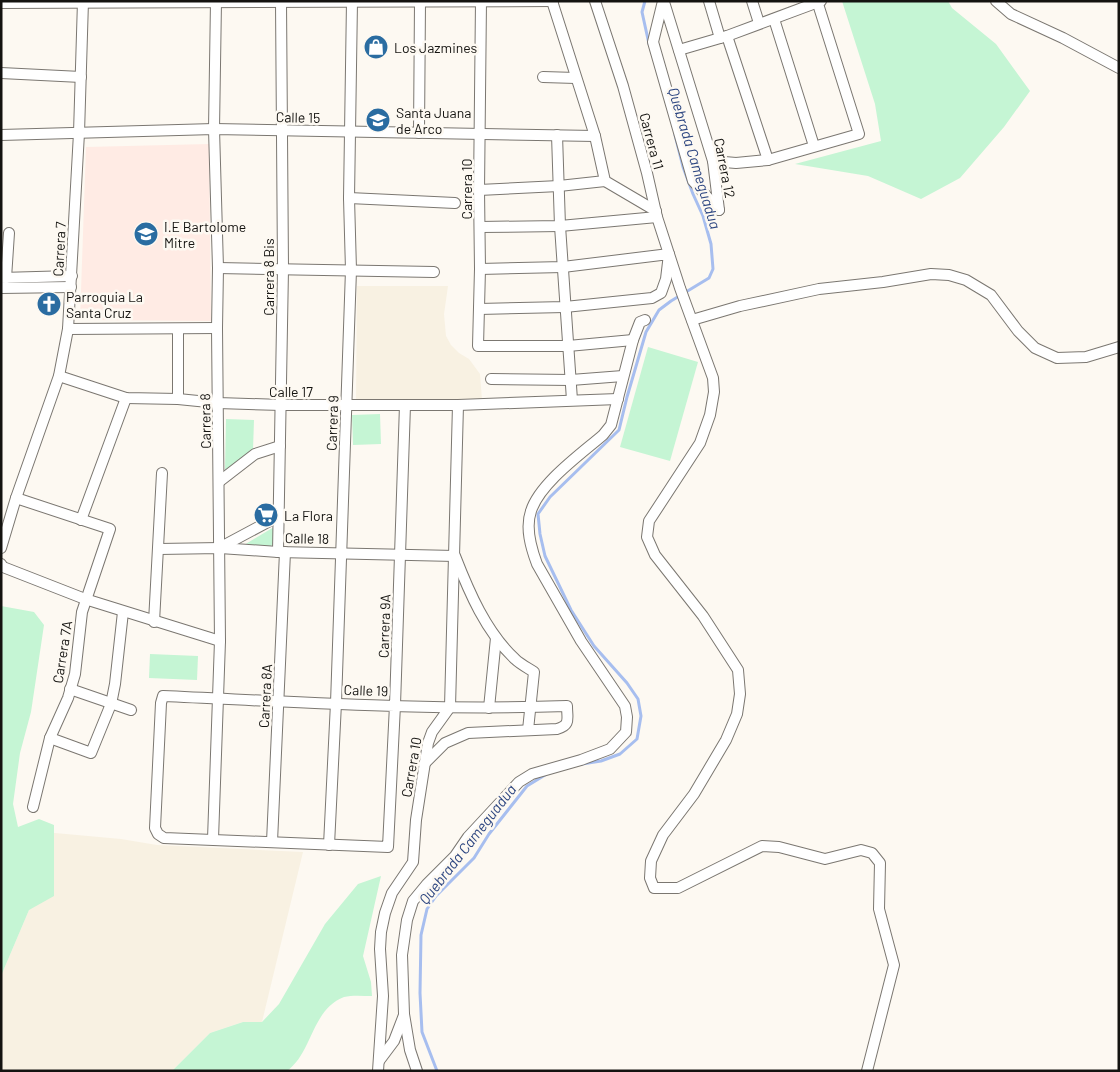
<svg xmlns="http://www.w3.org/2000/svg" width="1120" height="1072" font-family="Barlow,sans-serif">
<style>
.built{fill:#f8f1e2}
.education{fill:#ffebe4}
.green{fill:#c5f5d4}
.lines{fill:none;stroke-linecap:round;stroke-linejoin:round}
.stream{stroke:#a7beef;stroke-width:3}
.minor-casing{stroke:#7b7771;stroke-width:12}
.minor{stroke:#fff;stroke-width:10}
.labels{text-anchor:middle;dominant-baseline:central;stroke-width:5;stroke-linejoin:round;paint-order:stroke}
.poi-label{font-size:14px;fill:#141310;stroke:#fdf9f2;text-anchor:start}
.street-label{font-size:14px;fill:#141310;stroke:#fdf9f2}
.water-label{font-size:15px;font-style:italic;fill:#2d4681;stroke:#fdf9f2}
</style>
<rect width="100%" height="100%" fill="#fdf9f2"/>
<!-- built -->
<g class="built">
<path d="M357,286H448L444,314L446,336L451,345L459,353L469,359L480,374L482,400L356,402Z"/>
<path d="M1,811L11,829L121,839L157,845L303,852L262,1022H243L210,1033L172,1071H1V976L29,910Z"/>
</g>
<!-- education -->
<path class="education" d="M209,144L211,321L80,320L86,147Z"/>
<!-- green -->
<g class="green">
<path d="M842,1H948L952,8L996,44L1030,91L1004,127L960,178L921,199L868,176L795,164L881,141L875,104Z"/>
<path d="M648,347L698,362L670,461L620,447Z"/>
<path d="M380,414L381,444L353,445L352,415Z"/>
<path d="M226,419L254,420L253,450L225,470Z"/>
<path d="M274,527L273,544L270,547L244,545Z"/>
<path d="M1,606L34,612L44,625L31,712L20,753L13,804L18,827L39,819L54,825V896L29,910L1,976Z"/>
<path d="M150,654L198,656L197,680L149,678Z"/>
<path d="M381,876L363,956L371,982L372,996C363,996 352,995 344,997C311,1010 313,1052 287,1071H172L210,1033L243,1022H262L279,1004L325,924L358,884Z"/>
</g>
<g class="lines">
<!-- stream -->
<g class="stream">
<path d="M645,1L642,12L649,44"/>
<path d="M582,764L601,761L620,754L637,739L641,716L638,699L627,683L594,646L571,610L545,556L540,534L538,514L550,497L619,430L627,397L646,332L659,310L671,301L709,278L713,269L711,244L703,216L693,194L683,167L675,135"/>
<path d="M437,1071L422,1032L420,993L421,935L427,909L436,896L474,858L489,834L527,786L545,775"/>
</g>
<defs>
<g id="minor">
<path d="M481,1L479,190L480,269L478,346H568L633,340"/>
<path d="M552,1L595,136L605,181L656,211"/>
<path d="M595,1L623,86L647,173L657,217L680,288L713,378L714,392L710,415L700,443L649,521L647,537L655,555L703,616L738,670L740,694L737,714L726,740L694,794L663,835L651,861L650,878L654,888H678L762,846L779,847L825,859L861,850L872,853L880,863L879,909L894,965L867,1071"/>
<path d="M663,1L653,42L693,181L719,210"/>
<path d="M709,1L720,38"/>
<path d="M752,1L759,23"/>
<path d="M996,1L1011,14L1063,38L1119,68"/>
<path d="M664,2L713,161L719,210"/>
<path d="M1,3L553,1"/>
<path d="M774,19L814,146"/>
<path d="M727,36L768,160"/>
<path d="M679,50L727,36L821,1"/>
<path d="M1,73L81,77"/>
<path d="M543,77L576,78"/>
<path d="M419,133L420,2"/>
<path d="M1,135L214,129L595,136"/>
<path d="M557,135L560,226L572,400"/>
<path d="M713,161L736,163L768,160L859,134L818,4"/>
<path d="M479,190L559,186L605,181"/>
<path d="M349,198L455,203"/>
<path d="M480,227L560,226L657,217"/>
<path d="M218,268L434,272"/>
<path d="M1,278L72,276"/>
<path d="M6,278L9,233"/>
<path d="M1,288L71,287"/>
<path d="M479,309L565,307L652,298L661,293L666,279L669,254L563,267L480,269"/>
<path d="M692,320L740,306L819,289L883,282L931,274L949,275L966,280L991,295L1018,331L1035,348L1057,358L1086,357L1119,347"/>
<path d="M68,329L217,328"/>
<path d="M59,376L126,398L178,399L218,403L282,405H458L618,399"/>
<path d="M491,379L571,380L623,376"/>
<path d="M178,399V329"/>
<path d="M405,405L395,705L388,847L164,838L158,834L155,828L161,703L163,696C298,702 433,711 567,706C567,719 571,725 557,729L468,733L445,743L424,764"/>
<path d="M220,481L255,454L280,446"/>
<path d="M16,498L110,529L82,612L75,674L68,698L50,738L33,807"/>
<path d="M81,520L126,398"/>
<path d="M221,547L279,516"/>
<path d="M1,548L16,498L59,376L68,329L79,133L83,1"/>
<path d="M159,549L220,548L278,552L455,556C469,592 486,632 515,659C520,664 528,668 534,672L528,730"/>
<path d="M278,552L283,269L281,2"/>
<path d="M1,564L3,567L85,599L220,641"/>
<path d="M154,622L162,473"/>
<path d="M70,689L131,710"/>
<path d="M489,708L496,638"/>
<path d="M50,738L91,753L111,704L115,684L123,612"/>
<path d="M213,839L220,641L217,328L218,268L214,129L216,1"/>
<path d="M272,842L285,552"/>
<path d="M329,845L336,703L351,270L349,198L352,1"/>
<path d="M379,1061L394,1041L404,1015"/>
<path d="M378,1071L383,996L380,949L381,932L385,913L392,893L413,862L416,820L428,743L432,732L450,707L458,405"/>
<path d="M417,1071L410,1050L404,1014L402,955L407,920L413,901L427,884L455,856L468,837L519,782L532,774L581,760L610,749L626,732L627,717L625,706L581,641L537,564C531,548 525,528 531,511C540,483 581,454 603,435L611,425L633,340L640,322L645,320"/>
</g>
</defs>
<!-- minor casing -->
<use href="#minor" class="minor-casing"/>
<!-- minor -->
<use href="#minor" class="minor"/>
</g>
<!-- icons -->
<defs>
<symbol id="shop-disc" viewBox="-11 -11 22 22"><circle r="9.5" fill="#2a6ca1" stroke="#fdf9f2"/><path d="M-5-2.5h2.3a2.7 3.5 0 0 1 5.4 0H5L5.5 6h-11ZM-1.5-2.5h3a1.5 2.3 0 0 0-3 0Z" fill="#fff"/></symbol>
<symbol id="school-disc" viewBox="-11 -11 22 22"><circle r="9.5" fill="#2a6ca1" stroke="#fdf9f2"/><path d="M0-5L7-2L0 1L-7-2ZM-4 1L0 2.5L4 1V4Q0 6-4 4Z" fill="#fff"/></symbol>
<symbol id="church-disc" viewBox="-11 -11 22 22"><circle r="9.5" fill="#2a6ca1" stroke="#fdf9f2"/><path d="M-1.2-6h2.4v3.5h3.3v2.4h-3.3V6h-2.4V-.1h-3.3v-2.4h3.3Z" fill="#fff"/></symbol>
<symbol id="supermarket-disc" viewBox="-11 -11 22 22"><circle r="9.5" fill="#2a6ca1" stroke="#fdf9f2"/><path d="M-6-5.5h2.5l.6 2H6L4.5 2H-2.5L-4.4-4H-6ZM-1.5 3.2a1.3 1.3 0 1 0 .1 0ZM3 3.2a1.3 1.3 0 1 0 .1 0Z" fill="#fff"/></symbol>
</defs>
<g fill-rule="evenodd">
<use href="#shop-disc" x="362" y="33" width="28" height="28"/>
<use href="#school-disc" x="364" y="106" width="28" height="28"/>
<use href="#school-disc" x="132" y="220" width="28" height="28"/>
<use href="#church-disc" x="35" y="290" width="28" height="28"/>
<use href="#supermarket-disc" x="252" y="501" width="28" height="28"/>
</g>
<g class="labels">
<!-- poi labels -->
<g class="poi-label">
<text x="394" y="47">Los Jazmines</text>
<text x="396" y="112">Santa Juana<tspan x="396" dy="16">de Arco</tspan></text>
<text x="164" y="226">I.E Bartolome<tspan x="164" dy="16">Mitre</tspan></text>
<text x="66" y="296">Parroquia La<tspan x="66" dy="16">Santa Cruz</tspan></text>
<text x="284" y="515">La Flora</text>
</g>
<!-- street labels -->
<g class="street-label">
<text transform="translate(298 117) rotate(1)">Calle 15</text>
<text transform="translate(652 141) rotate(75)">Carrera 11</text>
<text transform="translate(725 168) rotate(79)">Carrera 12</text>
<text transform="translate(466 189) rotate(-90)">Carrera 10</text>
<text transform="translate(59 249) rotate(-87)">Carrera 7</text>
<text transform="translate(268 277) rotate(-90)">Carrera 8 Bis</text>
<text x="291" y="391">Calle 17</text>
<text transform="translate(205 421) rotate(-91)">Carrera 8</text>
<text transform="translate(332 423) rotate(-88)">Carrera 9</text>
<text transform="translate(307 538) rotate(1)">Calle 18</text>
<text transform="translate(384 626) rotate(-88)">Carrera 9A</text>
<text transform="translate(62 652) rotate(-81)">Carrera 7A</text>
<text transform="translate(366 690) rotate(2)">Calle 19</text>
<text transform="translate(265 696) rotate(-87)">Carrera 8A</text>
<text transform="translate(411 767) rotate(-80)">Carrera 10</text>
</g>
<!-- water labels -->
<g class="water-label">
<text transform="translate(695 158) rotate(73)">Quebrada Cameguadua</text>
<text transform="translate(467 844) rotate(-52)">Quebrada Cameguadua</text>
</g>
</g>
<!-- border -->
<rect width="1120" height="1072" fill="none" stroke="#141310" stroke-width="5"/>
</svg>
